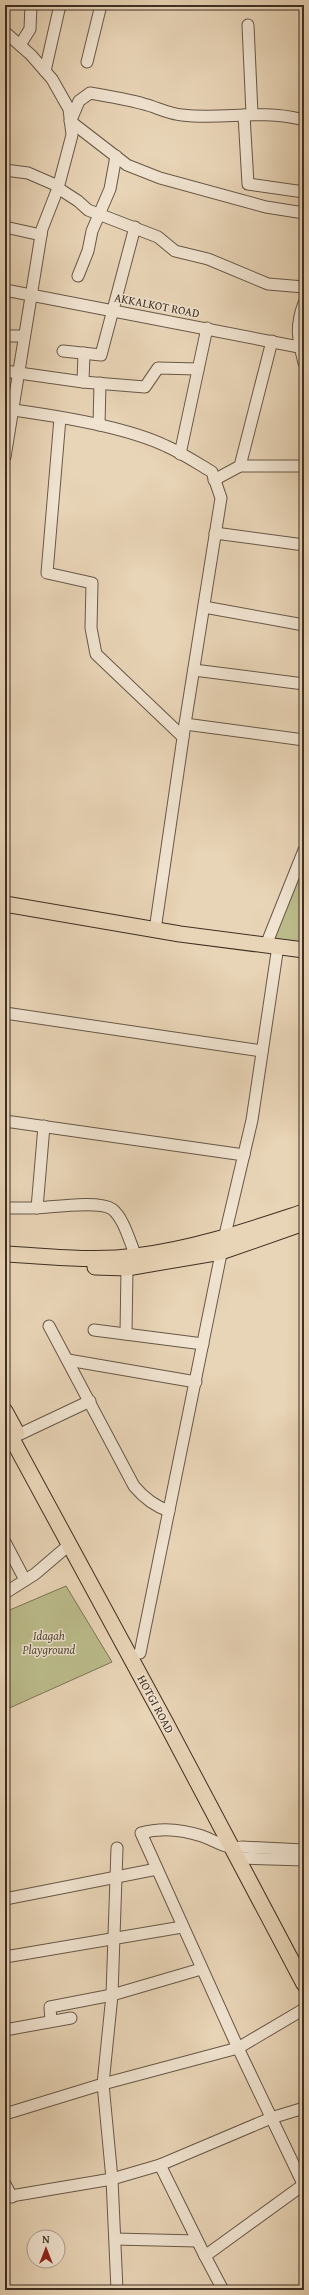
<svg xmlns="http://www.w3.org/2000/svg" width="309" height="2295" font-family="'Gentium Book Plus',serif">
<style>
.green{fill:#bbbb8a;stroke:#7c7556}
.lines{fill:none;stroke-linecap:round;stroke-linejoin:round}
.minor-casing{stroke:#685847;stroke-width:13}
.major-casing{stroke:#3e2f22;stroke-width:17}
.minor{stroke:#f0e3d0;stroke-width:11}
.major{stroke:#e8d4b6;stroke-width:15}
.labels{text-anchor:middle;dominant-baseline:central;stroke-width:3;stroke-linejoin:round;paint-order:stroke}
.street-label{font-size:12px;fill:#3e2f22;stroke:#f0e3d0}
.park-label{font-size:12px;font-style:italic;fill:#574b37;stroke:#f0e3d0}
</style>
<rect width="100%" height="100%" fill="#e8d4b6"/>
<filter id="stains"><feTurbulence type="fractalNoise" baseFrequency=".005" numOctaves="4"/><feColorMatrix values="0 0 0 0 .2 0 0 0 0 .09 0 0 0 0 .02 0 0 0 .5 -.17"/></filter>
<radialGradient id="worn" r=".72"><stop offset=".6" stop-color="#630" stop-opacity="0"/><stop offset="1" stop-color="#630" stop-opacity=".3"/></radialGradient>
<!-- green -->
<g class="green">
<path d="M304,850V950L266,945Z"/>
<path d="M66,1586L112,1662L5,1710V1612Z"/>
</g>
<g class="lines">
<defs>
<g id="minor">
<path d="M248,25L252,114"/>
<path d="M5,32L31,55L52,79L69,109L72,135L58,188L42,229L5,457"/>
<path d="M20,45L30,29L31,5"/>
<path d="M87,62L101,5"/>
<path d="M45,71L60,5"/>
<path d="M244,115L248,184L304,192"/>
<path d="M71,120L79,101L90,93C108,96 126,99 144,104C156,107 169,114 182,115C222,120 260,109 300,119"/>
<path d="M70,121L127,165L160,178L266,207L304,213"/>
<path d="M5,170L28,173L58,186"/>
<path d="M58,188L78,201L88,210L158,237L175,251L208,259L268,284L304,287"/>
<path d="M5,227L41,235"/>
<path d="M78,276L88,251L92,231L110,189L116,156"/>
<path d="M5,290L304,348"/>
<path d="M304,303C295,327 298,339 304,363"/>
<path d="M5,336H24"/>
<path d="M63,351L101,355L135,227"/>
<path d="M5,371L83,382L145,387L158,368L198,369"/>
<path d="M83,382L84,353"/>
<path d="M5,409C52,415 124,426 166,446C182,453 197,463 212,472L221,498L185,724"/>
<path d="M60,418L47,573L92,583L91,628L96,654L183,737"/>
<path d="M99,425L100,383"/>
<path d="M180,454L207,328"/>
<path d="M240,466L272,341"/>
<path d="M214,480L240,466H304"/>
<path d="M215,533L304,545"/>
<path d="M204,607L304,625"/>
<path d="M194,670L304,684"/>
<path d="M155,930L185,724L304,740"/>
<path d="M266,945L304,850"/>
<path d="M5,1013L262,1051"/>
<path d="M5,1121L244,1155"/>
<path d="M5,1208H37L44,1126"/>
<path d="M37,1208C54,1207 99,1200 112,1209C124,1218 130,1243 136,1256"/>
<path d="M49,1326L134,1486C144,1498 154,1506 169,1511"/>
<path d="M94,1330L203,1344"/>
<path d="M126,1334L127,1268"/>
<path d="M68,1360L196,1382"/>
<path d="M18,1435L90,1401"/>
<path d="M5,1542L25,1580"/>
<path d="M5,1593L35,1574L69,1545"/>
<path d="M140,1653L224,1239L252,1120L278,946"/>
<path d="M117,1848L112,1995L103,2084L112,2179L117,2290"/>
<path d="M237,1858L304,1860"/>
<path d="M5,1899L157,1869"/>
<path d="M5,1957L182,1927"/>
<path d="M304,2009L238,2048L304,2186"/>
<path d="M51,2021L50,2007L112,1995L201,1969"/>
<path d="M5,2030L71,2018"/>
<path d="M5,2114L103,2084L238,2048L141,1833C162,1827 181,1829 202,1836C216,1841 227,1850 242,1847L304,1850"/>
<path d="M160,2165L205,2256"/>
<path d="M5,2184L12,2197"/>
<path d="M5,2197L112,2179L160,2165L271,2118L304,2108"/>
<path d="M115,2239L197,2241"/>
<path d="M223,2290L205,2256L303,2185"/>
</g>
<g id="major">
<path d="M5,904L180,934L304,950"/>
<path d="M5,1254C48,1256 93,1262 136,1256C194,1249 249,1230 304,1212"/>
<path d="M95,1267L127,1268L221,1252L304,1223"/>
<path d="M5,1411L17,1433"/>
<path d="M5,1426L166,1723L304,1984"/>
</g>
</defs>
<!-- minor casing -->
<use href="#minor" class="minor-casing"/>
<!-- major casing -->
<use href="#major" class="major-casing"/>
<!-- minor -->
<use href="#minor" class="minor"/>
<!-- major -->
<use href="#major" class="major"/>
</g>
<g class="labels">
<!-- street labels -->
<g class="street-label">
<text transform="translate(157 305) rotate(11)">AKKALKOT ROAD</text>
<text transform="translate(156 1704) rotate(62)">HOTGI ROAD</text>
</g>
<!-- park labels -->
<g class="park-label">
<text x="49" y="1635">Idagah<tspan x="49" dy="14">Playground</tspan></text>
</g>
</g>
<!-- margin -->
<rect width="309" height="2295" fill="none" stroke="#e8d4b6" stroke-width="20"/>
<rect x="6" y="6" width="297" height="2283" fill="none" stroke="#3e2f22" stroke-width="2"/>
<rect x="10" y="10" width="289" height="2275" fill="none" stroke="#3e2f22"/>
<!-- north arrow -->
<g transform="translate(46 2249)"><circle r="19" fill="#f0e3d0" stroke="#a99b8a"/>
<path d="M0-3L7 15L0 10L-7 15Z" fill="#8f2418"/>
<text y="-6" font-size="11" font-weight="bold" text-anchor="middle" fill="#3e2f22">N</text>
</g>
<rect width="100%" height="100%" filter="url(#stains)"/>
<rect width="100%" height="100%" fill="url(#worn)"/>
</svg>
